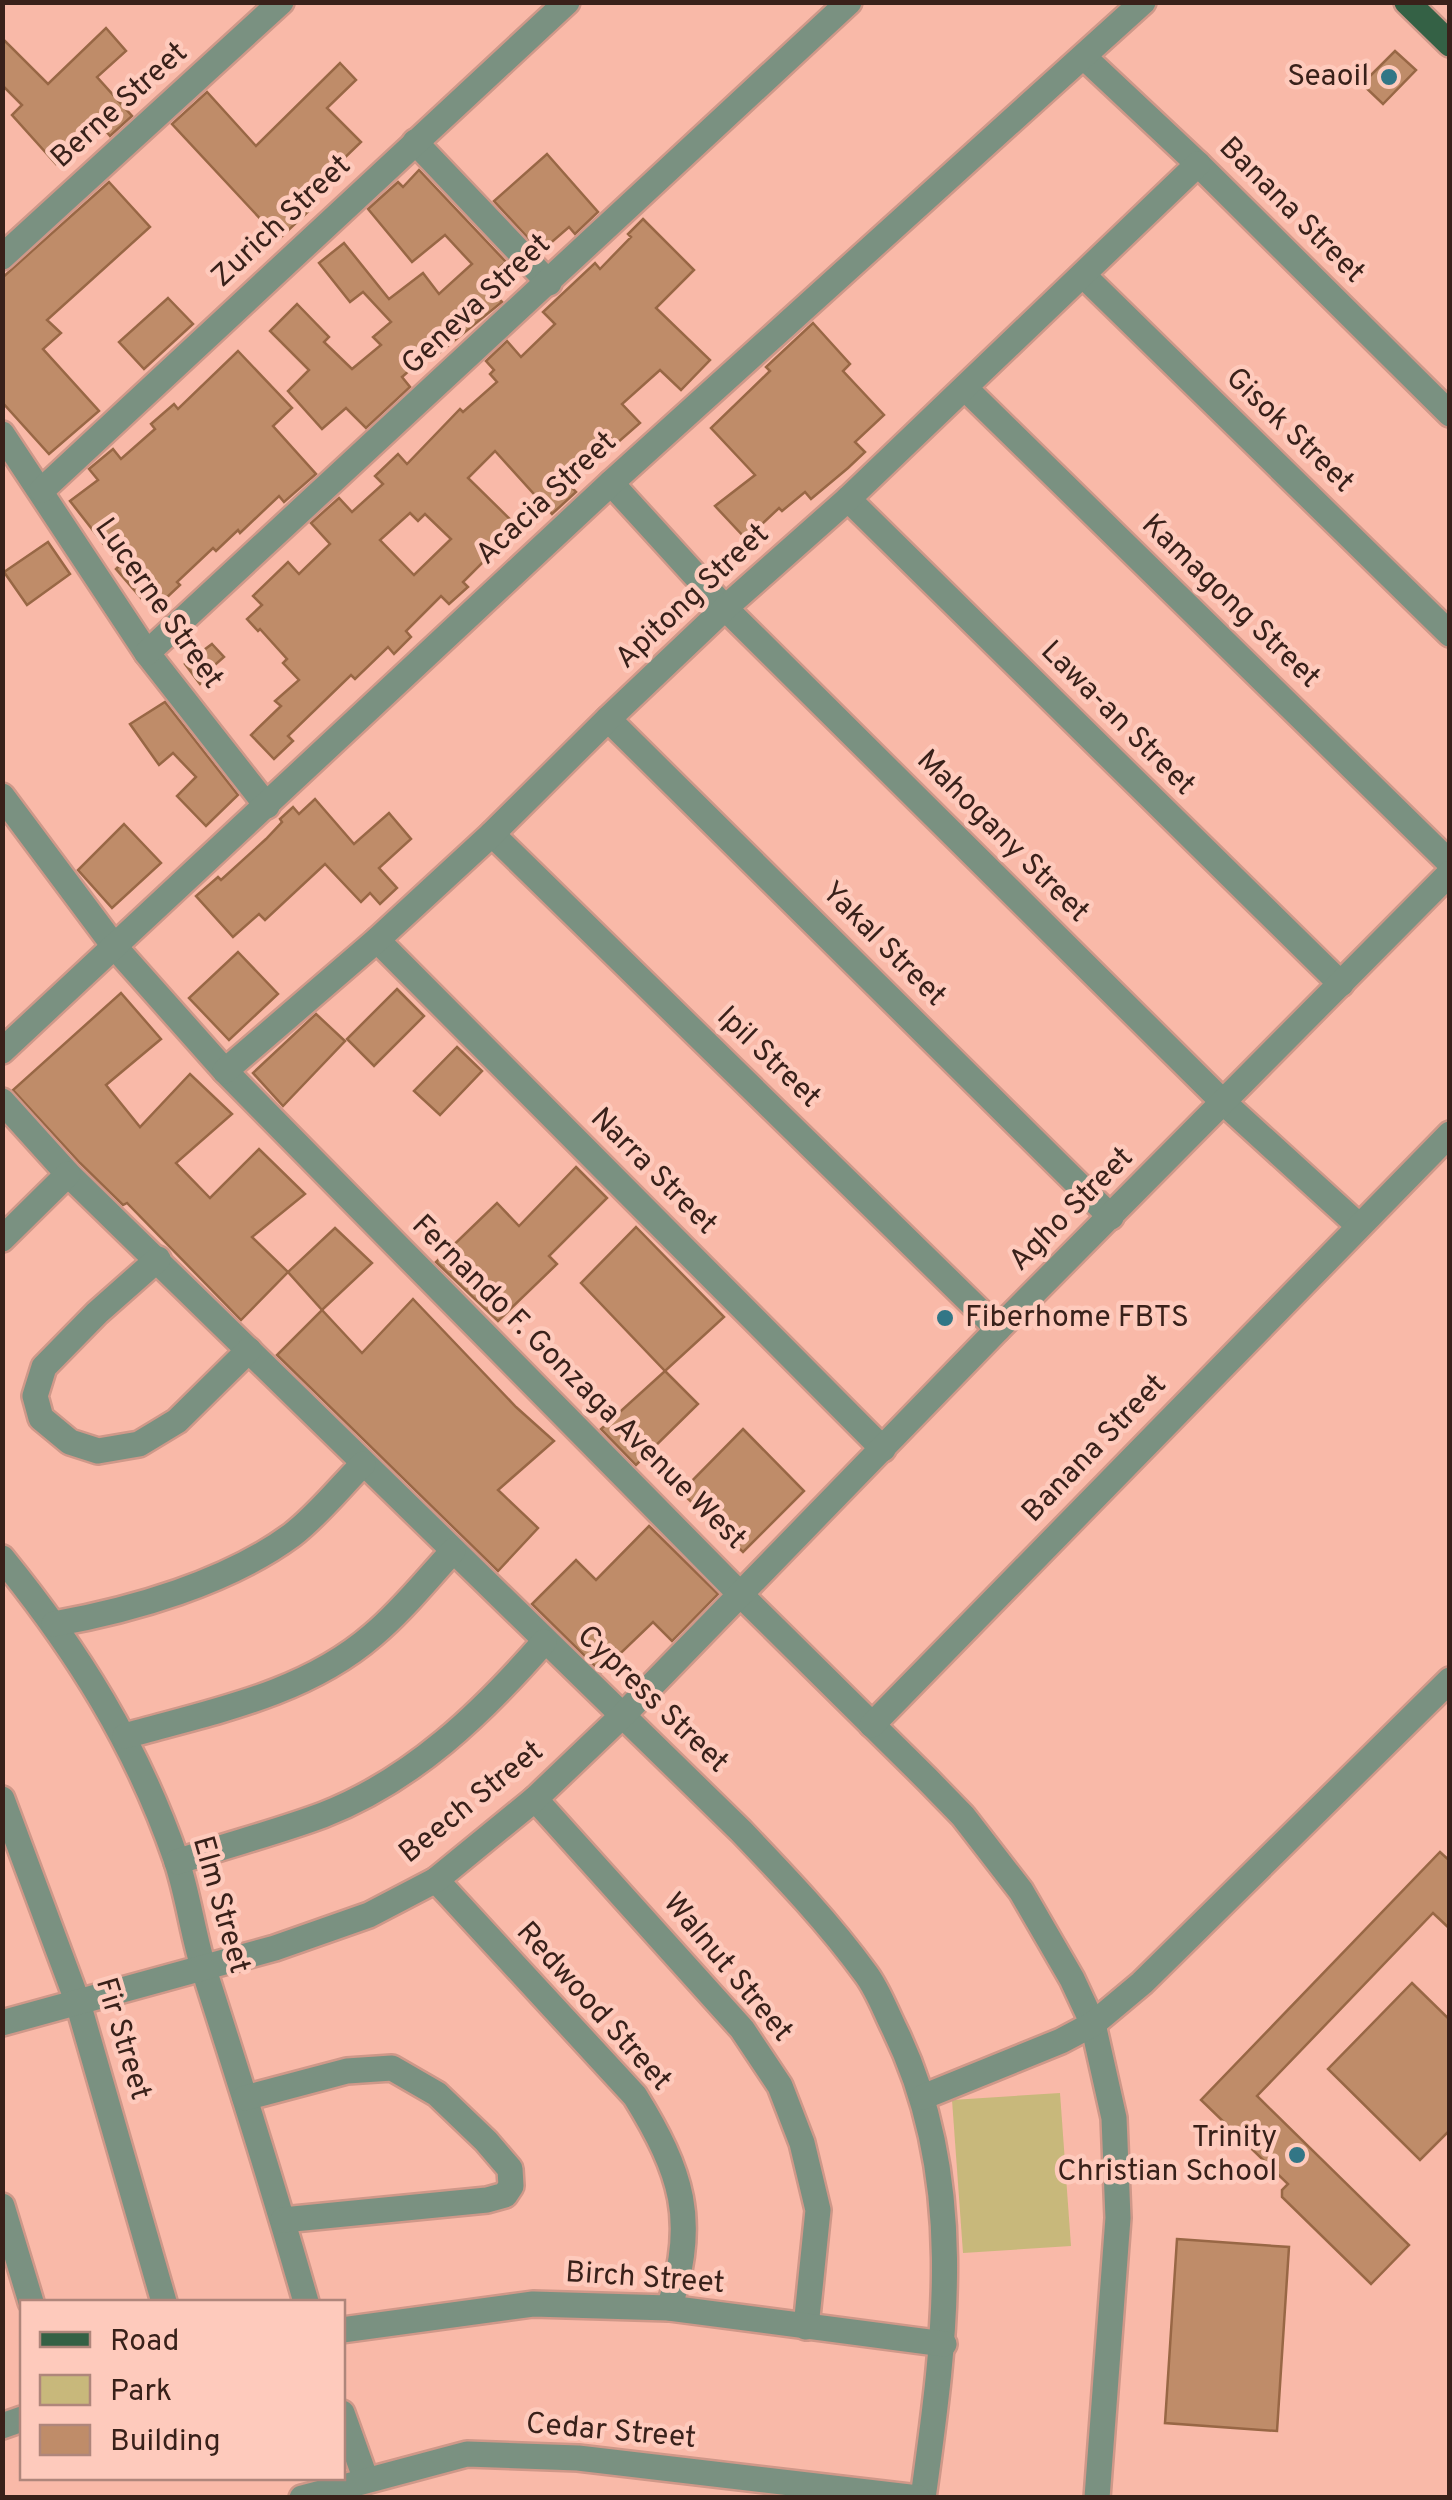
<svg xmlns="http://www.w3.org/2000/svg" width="1452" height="2500" font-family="Overpass,sans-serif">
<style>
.green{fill:#c8b87b}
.building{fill:#bf8c69;stroke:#986745;stroke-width:2.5;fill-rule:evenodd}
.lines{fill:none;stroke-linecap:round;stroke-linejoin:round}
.minor-casing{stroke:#cf9889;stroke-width:30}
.major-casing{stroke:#cf9889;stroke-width:30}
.minor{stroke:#7a9181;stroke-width:25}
.major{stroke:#346145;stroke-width:25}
.poi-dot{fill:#327686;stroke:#fecabc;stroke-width:4}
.labels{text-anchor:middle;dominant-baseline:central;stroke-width:9;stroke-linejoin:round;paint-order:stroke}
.poi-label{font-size:30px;fill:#39211a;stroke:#fecabc;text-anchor:end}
.street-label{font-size:30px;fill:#39211a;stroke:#fecabc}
</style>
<rect width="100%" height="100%" fill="#f9b9a8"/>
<!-- green -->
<path class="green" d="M1060,2093L1071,2246L963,2253L952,2100Z"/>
<!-- building -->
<g class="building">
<path d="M106,28L126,51L97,77L132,116L110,136L100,124L56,164L12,115L22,105L2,85V38L48,84Z"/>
<path d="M1395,51L1416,70L1383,104L1362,84Z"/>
<path d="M340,63L356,80L327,108L361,142L304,197L313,207L279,239L172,124L207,92L256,146Z"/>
<path d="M547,154L598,212L575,234L569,227L546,247L536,235L530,240L494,201Z"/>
<path d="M419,170L506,262L483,282L502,302L433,358L429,353L402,377L410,387L366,428L346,408L322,429L288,391L309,370L270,331L297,304L329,337L324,342L352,369L381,345L373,337L391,322L363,292L350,302L319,263L344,243L389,299L423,273L439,294L472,264L445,235L412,262L368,209L398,182L403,187Z"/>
<path d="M109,182L150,227L47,320L61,333L43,349L99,411L49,454L2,402V278Z"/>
<path d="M643,219L694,270L656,308L710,360L681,390L660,370L622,404L640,423L616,444L610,437L564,479L576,492L552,514L495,451L468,478L518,527L463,582L468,587L449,604L441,596L406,631L411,637L394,654L388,647L355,679L351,675L288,736L293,741L274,759L251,735L281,706L275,701L299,680L283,663L287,659L260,629L258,631L247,619L262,605L253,596L288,562L299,574L330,544L311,523L339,498L352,512L383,484L375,476L398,454L407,464L460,409L463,412L497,382L490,374L494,370L486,361L507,341L521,357L555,324L543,312L595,263L600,269L631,237L628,234ZM410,513L418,521L425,514L451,539L414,575L380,540Z"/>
<path d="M168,298L193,324L144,369L119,342Z"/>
<path d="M813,323L850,364L843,371L884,415L855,442L865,452L848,468L811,499L805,492L782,511L779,508L746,539L715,506L755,475L711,428L770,371L766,367Z"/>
<path d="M238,351L292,408L273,426L316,474L284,502L279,496L240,533L238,530L216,551L213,548L177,582L180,585L162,602L142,599L116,569L120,565L70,501L98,480L89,469L113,449L121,459L155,429L151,424L174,404L178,409Z"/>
<path d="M48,542L70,574L27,605L4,572Z"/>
<path d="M212,644L224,657L209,670L213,675L200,684L185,664Z"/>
<path d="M165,702L238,795L206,826L177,796L196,777L173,753L159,765L130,724Z"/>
<path d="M315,799L354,844L389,813L411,839L379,868L397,888L380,904L370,893L361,902L325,864L265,920L259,914L233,937L196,896L218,877L221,880L266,839L282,822L280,819L293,807L299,814Z"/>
<path d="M124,824L161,863L112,908L78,870Z"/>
<path d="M238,952L278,994L229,1040L189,998Z"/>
<path d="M397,989L424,1016L374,1066L347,1039Z"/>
<path d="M121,993L161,1039L106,1085L140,1127L190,1074L232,1114L176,1163L210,1198L259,1149L305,1194L252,1237L288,1272L241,1320L127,1203L123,1205L80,1163L13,1090Z"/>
<path d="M316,1014L345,1041L283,1106L253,1073Z"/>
<path d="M457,1047L482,1071L440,1115L414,1091Z"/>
<path d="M576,1167L607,1198L549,1256L557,1264L498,1321L436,1262L497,1203L519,1226Z"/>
<path d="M636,1227L724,1317L665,1371L581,1283Z"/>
<path d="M335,1228L372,1263L322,1310L288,1272Z"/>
<path d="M413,1299L516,1407L554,1441L498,1490L538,1528L498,1571L277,1355L322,1310L362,1353Z"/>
<path d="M665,1371L698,1404L636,1465L601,1429Z"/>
<path d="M743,1429L804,1491L743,1552L681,1492Z"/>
<path d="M649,1526L718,1594L672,1641L653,1622L601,1672L532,1604L576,1560L596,1580Z"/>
<path d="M1440,1852L1450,1861V1929L1433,1913L1257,2096L1409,2245L1371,2284L1282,2197V2190L1288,2184L1201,2100Z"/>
<path d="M1412,1983L1450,2020V2130L1420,2160L1328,2069Z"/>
<path d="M1177,2239L1289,2247L1277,2431L1165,2423Z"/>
</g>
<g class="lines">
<defs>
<g id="minor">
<path d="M1084,57L1198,164L1450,414"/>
<path d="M415,142L549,283"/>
<path d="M2,257L281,2"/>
<path d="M1083,275L1450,634"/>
<path d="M965,388L1450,863"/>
<path d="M2,434L147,653L267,806"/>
<path d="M611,483L725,608L1222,1101L1358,1225"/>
<path d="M42,490L567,2"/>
<path d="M848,499L1341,984"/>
<path d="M147,653L849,2"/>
<path d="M608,719L1111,1217"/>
<path d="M2,796L114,946L225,1071L742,1596L927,1779L963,1816L1021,1891L1072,1979L1093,2024L1114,2118L1118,2218L1097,2498"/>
<path d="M492,834L998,1329"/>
<path d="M377,940L883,1449"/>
<path d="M2,1051L611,483L1143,2"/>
<path d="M225,1071L377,940L492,834L608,719L725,608L848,499L1198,164"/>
<path d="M2,1101L68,1174L741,1831C785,1877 829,1923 866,1974C878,1990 885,2010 894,2028C968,2178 945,2339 923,2498"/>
<path d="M2,1239L68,1174"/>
<path d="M158,1259L97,1313L44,1367L35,1396L41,1418L70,1442L98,1451L139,1444L177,1421L249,1350"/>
<path d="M2,1558C77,1650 137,1746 176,1859C189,1897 193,1938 206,1976C241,2085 275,2193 306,2302"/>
<path d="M54,1624C132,1610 227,1583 292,1535C318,1515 340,1487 363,1464"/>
<path d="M872,1725L1450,1134"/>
<path d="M125,1736C210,1712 304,1695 373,1635C402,1611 427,1579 453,1551"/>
<path d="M2,1799L78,2003L164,2302"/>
<path d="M535,1799L742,2029L780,2086L802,2143L818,2210L806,2327"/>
<path d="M177,1862C226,1845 275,1833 323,1815C413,1780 482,1713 544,1642"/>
<path d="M436,1880L635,2096C682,2172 698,2221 669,2308"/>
<path d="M2,2023L275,1948L369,1915L436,1880L535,1799L624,1714L998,1329L1450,873"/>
<path d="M923,2097L1061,2041L1093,2024L1142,1983L1450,1680"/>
<path d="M245,2098L347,2071L392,2068L437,2094L486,2141L510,2169L511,2186L505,2195L487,2200L283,2220"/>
<path d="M2,2206L31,2302"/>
<path d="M342,2330L533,2304L669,2308L944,2344"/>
<path d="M342,2413L366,2480"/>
<path d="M2,2426L22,2419"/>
<path d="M302,2498L467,2454L578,2458L918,2498"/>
</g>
<path id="major" d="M1407,2L1450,44"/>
</defs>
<!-- minor casing -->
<use href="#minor" class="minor-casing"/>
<!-- major casing -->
<use href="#major" class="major-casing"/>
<!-- minor -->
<use href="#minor" class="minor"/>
<!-- major -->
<use href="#major" class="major"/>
</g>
<!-- markers -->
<g class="poi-dot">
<circle cx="1389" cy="77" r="10"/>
<circle cx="945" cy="1318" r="10"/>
<circle cx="1297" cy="2155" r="10"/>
</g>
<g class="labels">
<!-- poi labels -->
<g class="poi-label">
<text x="1369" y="77">Seaoil</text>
<text x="965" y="1318" text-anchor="start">Fiberhome FBTS</text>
<text x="1277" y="2138">Trinity<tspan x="1277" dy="34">Christian School</tspan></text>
</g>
<!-- street labels -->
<g class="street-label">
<text transform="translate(120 106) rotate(-42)">Berne Street</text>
<text transform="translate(1291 211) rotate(45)">Banana Street</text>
<text transform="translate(282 222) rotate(-43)">Zurich Street</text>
<text transform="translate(477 305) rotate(-43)">Geneva Street</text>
<text transform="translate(1289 431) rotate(44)">Gisok Street</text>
<text transform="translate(547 499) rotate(-43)">Acacia Street</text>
<text transform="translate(693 597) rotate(-43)">Apitong Street</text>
<text transform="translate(1230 602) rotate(44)">Kamagong Street</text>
<text transform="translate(158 604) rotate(55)">Lucerne Street</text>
<text transform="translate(1117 719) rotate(45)">Lawa-an Street</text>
<text transform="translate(1002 837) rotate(45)">Mahogany Street</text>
<text transform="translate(883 945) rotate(45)">Yakal Street</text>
<text transform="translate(768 1058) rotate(44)">Ipil Street</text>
<text transform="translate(653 1172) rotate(45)">Narra Street</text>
<text transform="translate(1072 1210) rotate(-45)">Agho Street</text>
<text transform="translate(578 1383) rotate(45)">Fernando F. Gonzaga Avenue West</text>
<text transform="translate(1095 1449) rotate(-46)">Banana Street</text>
<text transform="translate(652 1700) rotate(44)">Cypress Street</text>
<text transform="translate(472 1803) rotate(-39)">Beech Street</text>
<text transform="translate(220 1905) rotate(74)">Elm Street</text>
<text transform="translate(727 1968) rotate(50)">Walnut Street</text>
<text transform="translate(593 2007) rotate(48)">Redwood Street</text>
<text transform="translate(122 2039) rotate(73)">Fir Street</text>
<text transform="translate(645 2279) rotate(4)">Birch Street</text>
<text transform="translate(611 2432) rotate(5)">Cedar Street</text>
</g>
</g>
<!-- border -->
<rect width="1452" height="2500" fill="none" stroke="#39211a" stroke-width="10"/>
<!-- legend -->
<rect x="20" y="2300" width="325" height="180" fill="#fecabc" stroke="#af867b" stroke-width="2.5"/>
<rect x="40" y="2332" width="50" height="15" fill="#346145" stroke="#af867b" stroke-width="2.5"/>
<text x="110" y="2350" font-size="30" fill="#39211a">Road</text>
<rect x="40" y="2375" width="50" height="30" fill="#c8b87b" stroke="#af867b" stroke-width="2.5"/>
<text x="110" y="2400" font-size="30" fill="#39211a">Park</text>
<rect x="40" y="2425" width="50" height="30" fill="#bf8c69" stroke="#af867b" stroke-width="2.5"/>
<text x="110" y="2450" font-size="30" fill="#39211a">Building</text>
</svg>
